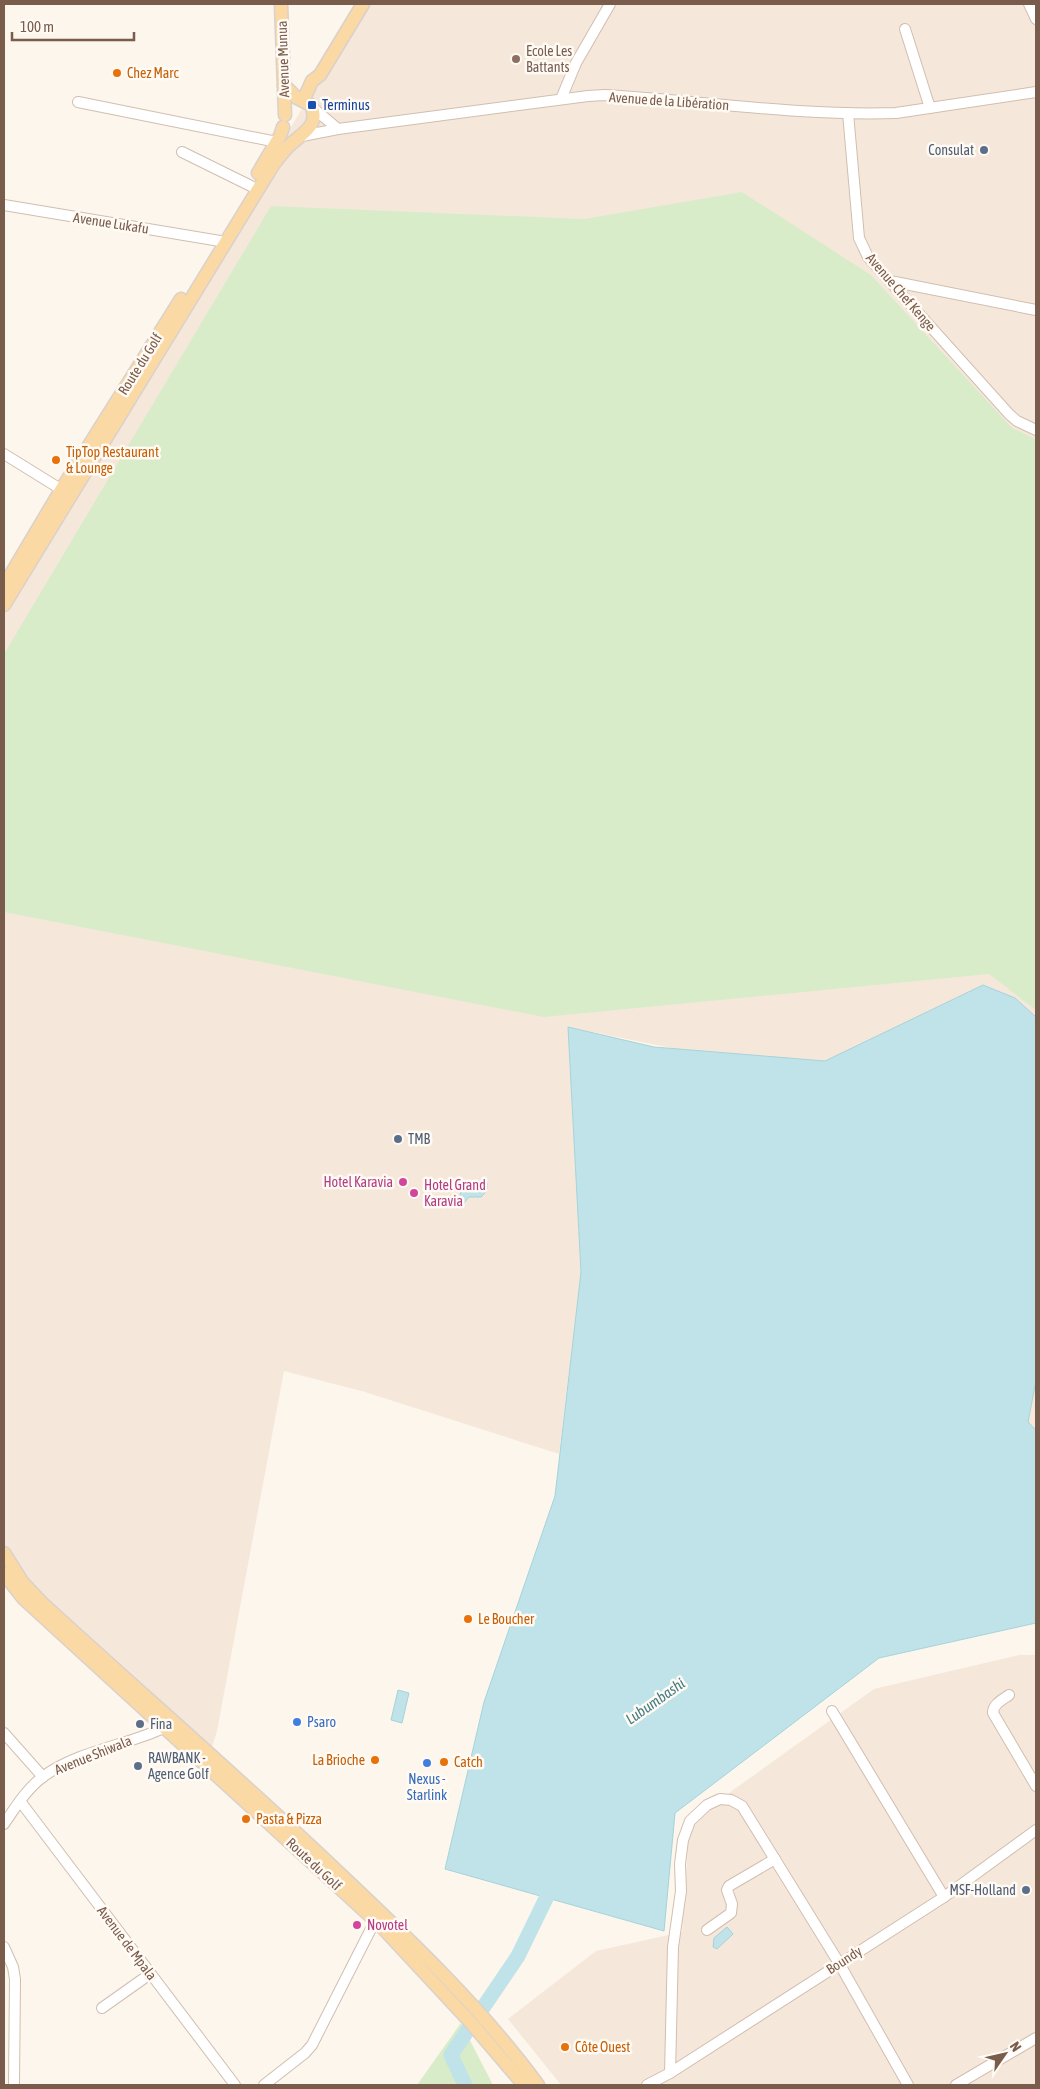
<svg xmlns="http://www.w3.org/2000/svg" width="1040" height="2089" font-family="'Asap Condensed',sans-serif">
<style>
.residential{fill:#f5e8da}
.green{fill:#d8ecc9}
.water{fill:#bfe3e8;stroke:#a5d3da}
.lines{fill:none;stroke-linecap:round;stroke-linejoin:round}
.river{stroke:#bfe3e8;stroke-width:15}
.minor-casing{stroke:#d1beb0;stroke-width:12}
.major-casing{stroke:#dad1cd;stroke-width:15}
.minor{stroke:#fff;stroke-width:10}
.major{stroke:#fbd9a5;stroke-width:12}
.education-dot{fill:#8d6e63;stroke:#fffaf3;stroke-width:2}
.food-dot{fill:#e8710a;stroke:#fffaf3;stroke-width:2}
.transit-dot{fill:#1a4fb4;stroke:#fffaf3;stroke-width:2}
.service-dot{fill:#5c6f8a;stroke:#fffaf3;stroke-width:2}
.hotel-dot{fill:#d1479c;stroke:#fffaf3;stroke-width:2}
.shop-dot{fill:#3f7fe0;stroke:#fffaf3;stroke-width:2}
.labels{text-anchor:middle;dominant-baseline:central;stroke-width:5;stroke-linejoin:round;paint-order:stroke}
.education-label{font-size:14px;fill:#785e54;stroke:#fffaf3;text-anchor:start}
.street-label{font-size:14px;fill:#7a5c4d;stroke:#fffaf3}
.food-label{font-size:14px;fill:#c56008;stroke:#fffaf3;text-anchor:start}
.transit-label{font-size:14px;fill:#164399;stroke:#fffaf3;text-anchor:start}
.service-label{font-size:14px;fill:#4e5e75;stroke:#fffaf3;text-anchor:start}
.hotel-label{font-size:14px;fill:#b23c85;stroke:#fffaf3;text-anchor:start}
.shop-label{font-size:14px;fill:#366cbe;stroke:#fffaf3;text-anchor:start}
.water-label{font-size:15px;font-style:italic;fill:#437c86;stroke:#fffaf3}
</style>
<rect width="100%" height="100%" fill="#fdf6ec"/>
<!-- residential -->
<g class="residential">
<path d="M365,4H1036V1024L983,985L825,1061L676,1049L568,1027L581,1272L559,1454L365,1392L284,1371L217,1731L212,1747L208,1752L36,1597L4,1551V605Z"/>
<path d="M1036,1381V1430L1028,1422Z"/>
<path d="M1019,1655H1036V2085H561L508,2019L596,1951L682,1932L690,1821L874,1689Z"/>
</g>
<!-- green -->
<g class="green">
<path d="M742,192L871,275L1012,428L1036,439V1010L989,974L544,1017L4,912V654L271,206L584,219Z"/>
<path d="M461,2023L493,2085H417Z"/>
</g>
<!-- water -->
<g class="water">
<path d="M983,985L1015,998L1036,1017V1381L1028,1422L1036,1430V1623L879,1658L675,1813L664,1931L445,1869L484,1702L555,1496L581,1272L568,1027L654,1047L825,1061Z"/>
<path d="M485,1177C489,1185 489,1190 481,1197H469L464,1203L460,1196L461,1186L466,1181H480Z"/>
<path d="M398,1690L409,1693L402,1723L391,1720Z"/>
<path d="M727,1927L733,1934L717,1949L713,1947L714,1938Z"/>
</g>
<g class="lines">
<!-- river -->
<path class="river" d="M465,2085L451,2055L518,1956L555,1880"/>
<defs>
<g id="minor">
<path d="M1029,4L1036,19"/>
<path d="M905,29L930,108"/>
<path d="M561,99L576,63L610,4"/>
<path d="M78,102L277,142"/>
<path d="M312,107L338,129"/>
<path d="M848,113L859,238L868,257L1009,414L1017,421L1036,430"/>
<path d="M302,136L338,129L588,96L605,95C702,101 799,116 896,113L1036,92"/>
<path d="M182,152L251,186"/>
<path d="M4,205L226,242"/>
<path d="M890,281L1036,310"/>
<path d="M4,454L67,493"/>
<path d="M1009,1695C1002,1700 993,1704 993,1713L1036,1786"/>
<path d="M832,1711L944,1897"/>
<path d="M4,1733L43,1777"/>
<path d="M20,1801L235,2085"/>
<path d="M4,1824C15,1808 27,1788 44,1776C77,1752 122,1746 159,1730L168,1722"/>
<path d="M707,1930L731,1913L732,1904L727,1890L729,1886L775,1859"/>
<path d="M4,1947L13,1967L15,1979L14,2085"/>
<path d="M102,2008L150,1974"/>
<path d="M670,2073L673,1947L681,1891L680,1864L683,1840L690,1821L707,1805L720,1799L731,1800L742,1806L839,1963L908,2085"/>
<path d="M264,2085L305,2053L312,2045L378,1915"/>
<path d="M647,2085L670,2073L944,1897L1036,1830"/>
<path d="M956,2085L1036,2038"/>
</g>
<g id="major">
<path d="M281,4L285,115"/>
<path d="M303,101L312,81L320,75L363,4"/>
<path d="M258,173L280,136L283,127"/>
<path d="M4,586L61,490L181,299"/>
<path d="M4,605L273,165C279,158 284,150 291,144C304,132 320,125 311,105L297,98L284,85"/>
<path d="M4,1553L23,1583L41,1602C139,1692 240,1779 337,1871C408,1938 480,2006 538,2085"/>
<path d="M4,1574L24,1599L380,1925L472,2024L524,2085"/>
</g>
</defs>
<!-- minor casing -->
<use href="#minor" class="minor-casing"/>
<!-- major casing -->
<use href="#major" class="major-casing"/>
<!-- minor -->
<use href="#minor" class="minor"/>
<!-- major -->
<use href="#major" class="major"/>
</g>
<!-- markers -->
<circle class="education-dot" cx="516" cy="59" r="5"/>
<g class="food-dot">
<circle cx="117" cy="73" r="5"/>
<circle cx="56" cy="460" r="5"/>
<circle cx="468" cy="1619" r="5"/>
<circle cx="375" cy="1760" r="5"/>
<circle cx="444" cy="1762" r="5"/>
<circle cx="246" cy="1819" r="5"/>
<circle cx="565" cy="2047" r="5"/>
</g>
<rect class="transit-dot" x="307" y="100" width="10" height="10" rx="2.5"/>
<g class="service-dot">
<circle cx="984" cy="150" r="5"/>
<circle cx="398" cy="1139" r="5"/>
<circle cx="140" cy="1724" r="5"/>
<circle cx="138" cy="1766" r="5"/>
<circle cx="1026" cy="1890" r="5"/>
</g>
<g class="hotel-dot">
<circle cx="403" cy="1182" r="5"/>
<circle cx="414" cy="1193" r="5"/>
<circle cx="357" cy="1925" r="5"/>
</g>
<g class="shop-dot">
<circle cx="297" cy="1722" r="5"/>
<circle cx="427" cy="1763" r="5"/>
</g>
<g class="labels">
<!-- education labels -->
<g class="education-label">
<text x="526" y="51">Ecole Les<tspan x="526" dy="16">Battants</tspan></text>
</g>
<!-- street labels -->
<g class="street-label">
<text transform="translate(283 59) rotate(-92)">Avenue Munua</text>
<text transform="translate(669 101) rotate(4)">Avenue de la Libération</text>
<text transform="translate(111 223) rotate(9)">Avenue Lukafu</text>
<text transform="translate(901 292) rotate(49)">Avenue Chef Kenge</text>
<text transform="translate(140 364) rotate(-58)">Route du Golf</text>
<text transform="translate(93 1755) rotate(-22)">Avenue Shiwala</text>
<text transform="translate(314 1864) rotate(43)">Route du Golf</text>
<text transform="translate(127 1943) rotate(53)">Avenue de Mpala</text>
<text transform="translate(844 1960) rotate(-33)">Boundy</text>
</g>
<!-- food labels -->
<g class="food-label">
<text x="127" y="73">Chez Marc</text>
<text x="66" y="452">TipTop Restaurant<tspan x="66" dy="16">&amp; Lounge</tspan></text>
<text x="478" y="1619">Le Boucher</text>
<text x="365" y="1760" text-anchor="end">La Brioche</text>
<text x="454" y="1762">Catch</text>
<text x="256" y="1819">Pasta &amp; Pizza</text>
<text x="575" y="2047">Côte Ouest</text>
</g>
<!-- transit labels -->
<g class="transit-label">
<text x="322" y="105">Terminus</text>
</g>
<!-- service labels -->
<g class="service-label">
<text x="974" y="150" text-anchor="end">Consulat</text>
<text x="408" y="1139">TMB</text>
<text x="150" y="1724">Fina</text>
<text x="148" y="1758">RAWBANK -<tspan x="148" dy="16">Agence Golf</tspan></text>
<text x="1016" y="1890" text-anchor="end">MSF-Holland</text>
</g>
<!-- hotel labels -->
<g class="hotel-label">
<text x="393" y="1182" text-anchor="end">Hotel Karavia</text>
<text x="424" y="1185">Hotel Grand<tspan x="424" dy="16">Karavia</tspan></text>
<text x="367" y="1925">Novotel</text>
</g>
<!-- shop labels -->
<g class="shop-label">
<text x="307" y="1722">Psaro</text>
<text x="427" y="1779" text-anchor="middle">Nexus -<tspan x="427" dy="16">Starlink</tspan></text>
</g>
<!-- water labels -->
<g class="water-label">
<text transform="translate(655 1701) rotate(-35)">Lubumbashi</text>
</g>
</g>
<!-- border -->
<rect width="1040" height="2089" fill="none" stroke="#7a5c4d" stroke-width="10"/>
<!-- north arrow -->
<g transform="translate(1005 2054) rotate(56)" stroke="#fffaf3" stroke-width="4" paint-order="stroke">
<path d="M0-4L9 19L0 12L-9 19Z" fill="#7a5c4d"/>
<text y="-8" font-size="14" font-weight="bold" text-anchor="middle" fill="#7a5c4d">N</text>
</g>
<!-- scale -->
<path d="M12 32v8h122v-8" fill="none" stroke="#7a5c4d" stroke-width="2.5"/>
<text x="20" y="32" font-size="15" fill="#7a5c4d" stroke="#fffaf3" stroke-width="4" paint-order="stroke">100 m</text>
</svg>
